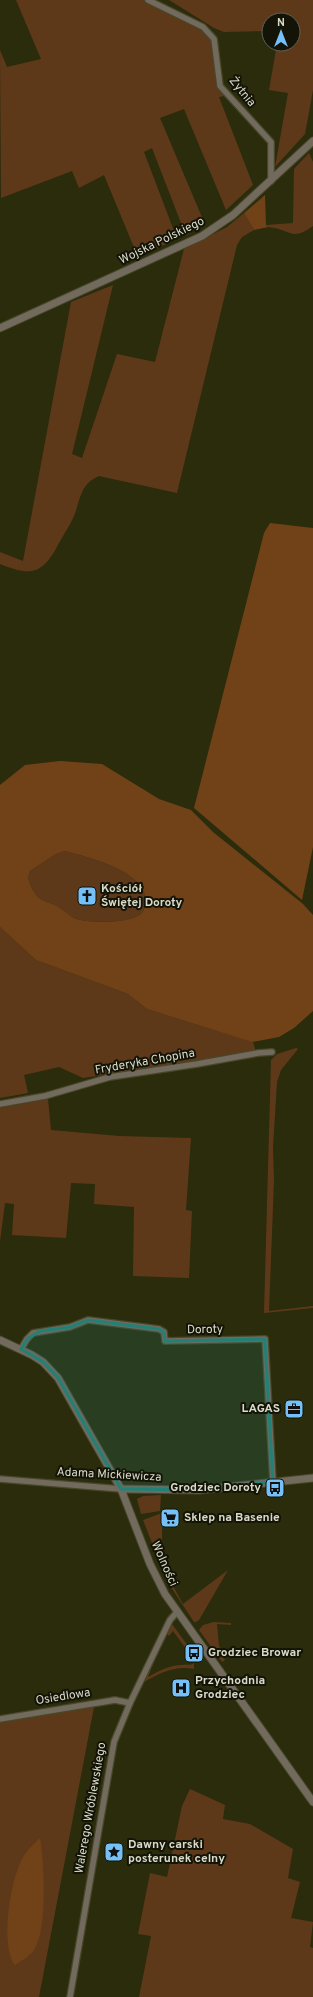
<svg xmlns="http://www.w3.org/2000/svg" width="313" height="1997" font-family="Overpass,sans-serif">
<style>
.green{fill:#5e3919}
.forest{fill:#714218;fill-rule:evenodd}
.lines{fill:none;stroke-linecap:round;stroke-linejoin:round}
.minor-casing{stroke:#47482a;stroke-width:8}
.tertiary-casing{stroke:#47482a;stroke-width:9}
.minor{stroke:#716a5d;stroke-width:5.5}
.tertiary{stroke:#716a5d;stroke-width:7}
.marked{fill:#238077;fill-opacity:0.2;stroke:#238077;stroke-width:3;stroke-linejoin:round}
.labels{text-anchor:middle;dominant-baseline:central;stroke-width:4;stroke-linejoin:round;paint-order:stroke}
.street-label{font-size:12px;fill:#d9dbc8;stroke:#131307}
.poi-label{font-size:12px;font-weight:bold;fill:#d9dbc8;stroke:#131307;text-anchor:start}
</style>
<rect width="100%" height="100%" fill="#2b2c0c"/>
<!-- green -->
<g class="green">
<path d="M16,0H145L204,29L213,42L216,84L224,96L219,97L253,185L226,210L184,109L160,118L204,222L186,236L152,148L144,152L177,239L138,257L104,175L79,188L72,171L1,198L0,50L7,67L41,59Z"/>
<path d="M169,0H313V90L305,134L275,167L288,93L269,90L277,44H293V20H269V31L224,32L214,28Z"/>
<path d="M309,153L313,162V226C291,242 291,229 268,227L266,225L293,223L294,169Z"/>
<path d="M244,213L254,230L242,237L237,245L177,493L99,476C80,484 81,498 74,516C70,525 64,534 59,543C43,574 32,577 0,564V552L23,561L71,302L113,285L72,454L82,458L117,354L155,362L184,249L227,227Z"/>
<path d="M65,851C88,857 146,871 146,901C145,906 144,912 140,915C128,923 88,924 74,918C68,915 63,909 57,906C51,903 42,901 38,897C33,892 30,884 28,878L30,871L56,854Z"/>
<path d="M0,927L36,960L128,994L147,1009L253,1042L256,1052L83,1078L59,1067L24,1075L28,1093L0,1098Z"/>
<path d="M296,1048L298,1049L281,1070L277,1082L273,1147L274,1180L269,1311L313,1306V1308L264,1313L271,1060L277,1054Z"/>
<path d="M48,1099L51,1130L119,1136L191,1138L186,1210L192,1211L189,1278L133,1276L134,1207L94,1204L95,1184L71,1183L66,1238L12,1235L14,1204L5,1203L0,1241V1108Z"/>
<path d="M161,1495L160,1511L141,1514L137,1499L143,1496Z"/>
<path d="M162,1513V1560L159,1561L143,1520Z"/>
<path d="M228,1570L199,1620L196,1622H194L165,1578L168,1577L183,1604Z"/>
<path d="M214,1622L231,1623V1625L217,1624L219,1645L225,1660L222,1662L199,1630L203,1625Z"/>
<path d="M172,1624L196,1657L195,1661L173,1631L169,1636L167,1633Z"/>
<path d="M160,1647L148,1677C159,1671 170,1665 182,1665C187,1664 190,1666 194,1663V1669C175,1665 160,1673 144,1682Z"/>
<path d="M94,1707L39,1997H0V1722Z"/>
<path d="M190,1789L225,1805L223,1819L250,1824L293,1849L288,1878L300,1882L291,1918L313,1922L310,1947L313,1948V1997H139L151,1936L138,1934L150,1873L167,1877L182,1806Z"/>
</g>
<!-- forest -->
<g class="forest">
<path d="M265,195L266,225L268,227L254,230L244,213Z"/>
<path d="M270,523L313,528V847L302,900L194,808L264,533Z"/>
<path d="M60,761L102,764L159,799L191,810L213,832L303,904L313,915V1011L294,1028L279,1037L252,1042L147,1009L128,994L36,960L0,927V785L25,765ZM65,851C88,857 146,871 146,901C145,906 144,912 140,915C128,923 88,924 74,918C68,915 63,909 57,906C51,903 42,901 38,897C33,892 30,884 28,878L30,871L56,854Z"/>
<path d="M40,1838C44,1863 48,1928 34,1950C30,1956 21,1961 15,1965C0,1945 10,1876 25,1854C29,1848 35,1843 40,1838Z"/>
</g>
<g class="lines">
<defs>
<g id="minor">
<path d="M148,0L203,27L214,39L220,86L271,142V181"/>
<path d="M0,1104L45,1096L110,1077L197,1064L258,1053L272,1052"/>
<path d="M21,1349L27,1339L33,1333L70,1327L88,1320L159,1329L164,1332L165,1341L265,1339L273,1482"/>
<path d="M0,1479L121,1489"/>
<path d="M0,1719L115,1700L130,1703"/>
<path d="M70,1997L114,1742L130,1703L170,1620L177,1612"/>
</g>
<g id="tertiary">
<path d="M0,328L202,236L233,215L313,141"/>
<path d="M0,1340L32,1355L43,1362L58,1378L121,1489L150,1564L165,1594L313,1802"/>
<path d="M121,1489L199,1490L313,1478"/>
</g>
</defs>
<!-- minor casing -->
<use href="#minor" class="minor-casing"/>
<!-- tertiary casing -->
<use href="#tertiary" class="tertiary-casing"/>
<!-- minor -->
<use href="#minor" class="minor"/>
<!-- tertiary -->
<use href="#tertiary" class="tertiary"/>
</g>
<!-- marked area -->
<path class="marked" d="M88,1320L159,1329L164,1332L165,1341L265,1339L273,1482L199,1490L121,1489L58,1378L43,1362L21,1349L27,1339L40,1331L70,1327Z"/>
<!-- icons -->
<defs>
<symbol id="church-square" viewBox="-11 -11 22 22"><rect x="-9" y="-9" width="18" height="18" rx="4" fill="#75c0f6" stroke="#131307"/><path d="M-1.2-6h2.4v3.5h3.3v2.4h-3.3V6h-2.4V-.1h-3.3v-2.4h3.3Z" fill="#111"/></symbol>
<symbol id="office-square" viewBox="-11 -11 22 22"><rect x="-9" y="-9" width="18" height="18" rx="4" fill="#75c0f6" stroke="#131307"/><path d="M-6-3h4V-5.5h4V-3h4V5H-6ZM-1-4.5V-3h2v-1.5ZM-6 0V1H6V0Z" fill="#111"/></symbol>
<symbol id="bus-square" viewBox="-11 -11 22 22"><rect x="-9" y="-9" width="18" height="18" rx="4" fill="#75c0f6" stroke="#131307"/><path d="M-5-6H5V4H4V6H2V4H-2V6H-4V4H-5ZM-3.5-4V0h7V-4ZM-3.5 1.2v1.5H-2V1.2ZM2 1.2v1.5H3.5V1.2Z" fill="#111"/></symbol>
<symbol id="supermarket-square" viewBox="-11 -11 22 22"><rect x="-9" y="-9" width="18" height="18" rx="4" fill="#75c0f6" stroke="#131307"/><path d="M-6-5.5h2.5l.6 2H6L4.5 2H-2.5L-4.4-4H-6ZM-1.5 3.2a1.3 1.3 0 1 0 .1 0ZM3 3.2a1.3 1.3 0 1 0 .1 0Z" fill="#111"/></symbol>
<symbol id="hospital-square" viewBox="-11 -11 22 22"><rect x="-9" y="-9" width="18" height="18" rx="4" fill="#75c0f6" stroke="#131307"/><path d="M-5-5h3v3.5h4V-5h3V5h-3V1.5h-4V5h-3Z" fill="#111"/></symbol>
<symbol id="sight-square" viewBox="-11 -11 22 22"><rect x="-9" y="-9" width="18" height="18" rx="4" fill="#75c0f6" stroke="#131307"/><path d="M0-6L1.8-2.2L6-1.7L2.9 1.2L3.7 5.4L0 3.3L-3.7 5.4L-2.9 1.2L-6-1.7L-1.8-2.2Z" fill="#111"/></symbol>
</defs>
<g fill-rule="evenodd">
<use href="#church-square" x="76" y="885" width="22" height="22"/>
<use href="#office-square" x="283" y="1398" width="22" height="22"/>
<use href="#bus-square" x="264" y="1477" width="22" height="22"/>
<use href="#supermarket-square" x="159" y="1507" width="22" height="22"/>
<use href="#bus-square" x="183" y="1642" width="22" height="22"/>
<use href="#hospital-square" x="170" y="1677" width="22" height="22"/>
<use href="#sight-square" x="103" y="1841" width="22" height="22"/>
</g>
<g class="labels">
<!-- street labels -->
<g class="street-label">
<text transform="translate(242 92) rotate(51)">Żytnia</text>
<text transform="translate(162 241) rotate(-26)">Wojska Polskiego</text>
<text transform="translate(145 1062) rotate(-10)">Fryderyka Chopina</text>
<text transform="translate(205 1330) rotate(-1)">Doroty</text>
<text transform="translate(109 1475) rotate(3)">Adama Mickiewicza</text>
<text transform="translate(164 1564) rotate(66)">Wolności</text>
<text transform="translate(63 1697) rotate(-9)">Osiedlowa</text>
<text transform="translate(91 1808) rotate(-80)">Walerego Wróblewskiego</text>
</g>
<!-- poi labels -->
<g class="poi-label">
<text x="101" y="889">Kościół<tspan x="101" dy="14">Świętej Doroty</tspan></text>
<text x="280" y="1409" text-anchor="end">LAGAS</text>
<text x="261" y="1488" text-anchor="end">Grodziec Doroty</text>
<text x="184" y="1518">Sklep na Basenie</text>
<text x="208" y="1653">Grodziec Browar</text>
<text x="195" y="1681">Przychodnia<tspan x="195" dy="14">Grodziec</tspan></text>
<text x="128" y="1845">Dawny carski<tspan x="128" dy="14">posterunek celny</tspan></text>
</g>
</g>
<!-- north arrow -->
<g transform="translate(281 32)"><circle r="19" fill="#131307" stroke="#626354"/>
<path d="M0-3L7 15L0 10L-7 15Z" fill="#75c0f6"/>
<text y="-6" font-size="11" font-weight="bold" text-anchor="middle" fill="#d9dbc8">N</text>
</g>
</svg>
